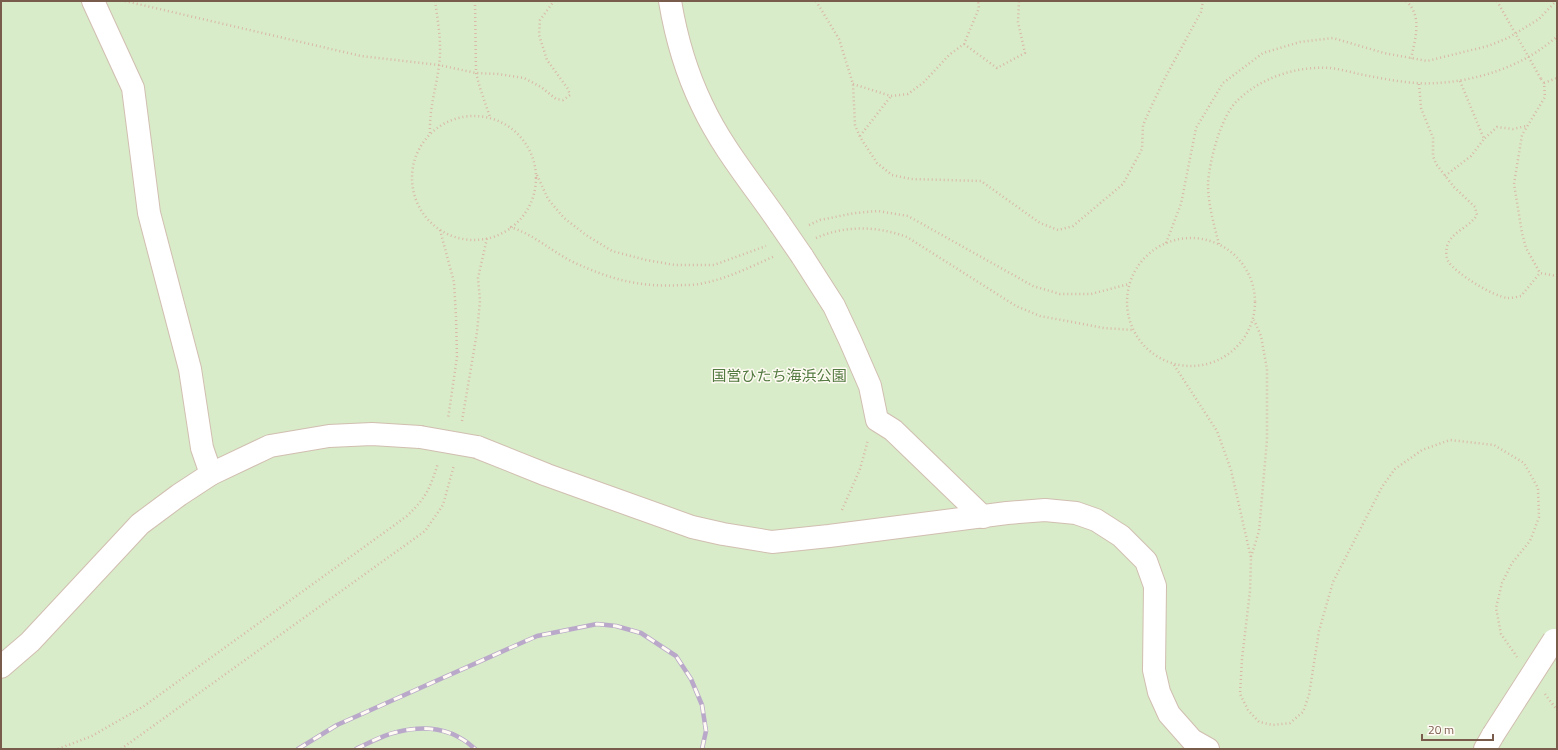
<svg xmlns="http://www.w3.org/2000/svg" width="1558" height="750" font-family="'Titillium Web','Noto Sans JP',sans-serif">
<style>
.green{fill:#d8ecc9}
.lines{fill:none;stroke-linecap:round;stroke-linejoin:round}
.minor-casing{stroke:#d1beb0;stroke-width:24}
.path{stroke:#d9b8a5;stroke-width:2.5;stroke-dasharray:1 3;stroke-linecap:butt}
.minor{stroke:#fff;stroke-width:22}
.rail-casing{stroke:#b9a8c9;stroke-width:4.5}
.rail{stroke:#fffaf3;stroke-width:3;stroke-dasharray:9;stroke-linecap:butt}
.minor-bridge-casing{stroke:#d1beb0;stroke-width:24;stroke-linecap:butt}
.path-bridge{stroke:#d9b8a5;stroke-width:2.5;stroke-dasharray:1 3;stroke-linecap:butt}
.minor-bridge{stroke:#fff;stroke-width:22}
.labels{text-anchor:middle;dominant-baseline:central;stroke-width:3;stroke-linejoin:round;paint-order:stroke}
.park-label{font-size:15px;fill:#537a41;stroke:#fffaf3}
</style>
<rect width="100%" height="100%" fill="#fdf6ec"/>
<!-- green -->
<rect class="green" x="1" y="1" width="1556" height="748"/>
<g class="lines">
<defs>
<g id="minor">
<path d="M93,1L133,88L149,213L190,369L202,448L211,474"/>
<path d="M670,1C676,37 686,72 702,105C722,148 754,186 780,224"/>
<path d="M802,256L834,306L850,340L870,386L877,420L893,430L983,517"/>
<path d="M477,447L547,475L692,527L723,534L772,542L829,536L1007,513L1045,510L1076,513L1096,520L1121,536L1146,561L1155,586L1154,670L1159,692L1169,714L1192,740L1208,749"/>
<path d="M1,667L30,642L140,524L179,495L211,474L270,446L329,436L372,434L420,437"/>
<path d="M1485,749L1493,735"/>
</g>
</defs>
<!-- minor casing -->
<use href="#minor" class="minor-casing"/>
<!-- path -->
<g class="path">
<path d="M125,1L361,56L439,65L476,73L498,74L524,78L541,87L556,99L563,100L570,95L568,89L547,60L539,35L540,20L554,1"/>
<path d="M475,1L476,73L480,88L490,117"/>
<path d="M816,1L839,39L853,84L855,125L860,137L877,163L892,175L911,179L981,181L1040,223L1058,230L1073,226L1123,184L1142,149L1143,125L1152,105L1166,76L1201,12L1203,1"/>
<path d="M1406,1C1423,16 1415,39 1411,59"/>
<path d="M964,44L997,68L1025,53L1018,22L1019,1"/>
<path d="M1541,79L1544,83L1545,97L1522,135L1514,184L1522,233L1526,248L1540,273L1557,276"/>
<path d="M1460,81L1484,139L1497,127L1513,129L1526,126"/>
<path d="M1544,83L1557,78"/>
<path d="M853,84L891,96L908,94L924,82L949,55L964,44L979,8L978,1"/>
<path d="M1419,84L1421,108L1433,138V156L1436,164L1454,187L1475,207L1477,215C1469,228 1452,231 1447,246C1446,250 1446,258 1448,261C1455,273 1494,297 1508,298C1512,298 1517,297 1521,296L1540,273"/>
<circle cx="474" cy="178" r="62"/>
<path d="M430,133C429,109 436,89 439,66C442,44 438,22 435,1"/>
<path d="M860,136L891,96"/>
<path d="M537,175L548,199L564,218L586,235L612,251L646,260L675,265H714L766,246"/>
<path d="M1445,176L1471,156L1484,139"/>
<path d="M809,225L820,220L855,213L878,211L908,216L1033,286L1060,294H1091L1129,284"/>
<path d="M510,227C533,234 550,250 571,261C609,279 640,288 683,285C689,285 697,285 704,283C729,278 752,266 775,256"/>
<path d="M440,230L454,282L456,317L457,357L448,419"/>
<circle cx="1191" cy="302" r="64"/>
<path d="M816,238C846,225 877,226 907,237L1016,306L1040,316L1104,328L1132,330"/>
<path d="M1166,243L1181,204L1196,128L1223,83L1263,53L1300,42L1333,38L1384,53L1427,61L1488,46L1508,38L1539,19L1556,1"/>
<path d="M1219,244C1214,225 1208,204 1208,184C1209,162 1221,115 1238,100C1262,77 1297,66 1330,68C1340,69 1350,72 1359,74C1385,79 1412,85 1437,83C1471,81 1506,71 1535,53C1543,48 1550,42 1557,37"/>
<path d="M1174,365L1217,431L1231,470L1251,558L1250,591L1242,659L1240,694L1248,710L1259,722L1273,725L1290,723L1303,712L1309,695L1319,631L1333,582L1382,487L1395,469L1422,450L1450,440L1494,445L1524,463L1538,488L1539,517L1530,541L1512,563L1502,583L1496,608L1501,634L1517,657"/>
<path d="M462,421L477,332L480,301L478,278L487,238"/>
<path d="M842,510L860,469L868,440"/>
<path d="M1251,557L1259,531L1267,440V369L1261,336L1254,320"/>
<path d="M1545,694L1557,710"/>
<path d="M58,749L92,736L144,706L407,516C427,497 430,488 438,463"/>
<path d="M121,749L425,531L443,505L454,465"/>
</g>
<!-- minor -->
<use href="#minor" class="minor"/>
<defs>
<g id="rail">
<path d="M298,749L337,725L537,636L597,624L616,626L641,633L676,656L691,679L702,705L706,731L702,749"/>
<path d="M356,749C369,743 383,735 397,732C425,725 453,728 475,749"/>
</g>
</defs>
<!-- rail casing -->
<use href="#rail" class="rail-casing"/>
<!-- rail -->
<use href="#rail" class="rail"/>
<defs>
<g id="minor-bridge">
<path d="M780,224L802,256"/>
<path d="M420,437L477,447"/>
<path d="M1493,735L1554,640"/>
</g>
</defs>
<!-- minor-bridge casing -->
<use href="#minor-bridge" class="minor-bridge-casing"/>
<!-- path-bridge -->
<path class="path-bridge" d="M1497,1L1541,79"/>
<!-- minor-bridge -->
<use href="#minor-bridge" class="minor-bridge"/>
</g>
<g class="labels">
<!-- park labels -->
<g class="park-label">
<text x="779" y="375">国営ひたち海浜公園</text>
</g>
</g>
<!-- border -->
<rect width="1558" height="750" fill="none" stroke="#7a5c4d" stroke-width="4"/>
<!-- scale -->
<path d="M1422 734v6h71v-6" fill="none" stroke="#7a5c4d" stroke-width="2"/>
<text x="1428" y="734" font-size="12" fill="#7a5c4d" stroke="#fffaf3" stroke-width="3" paint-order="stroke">20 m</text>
</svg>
